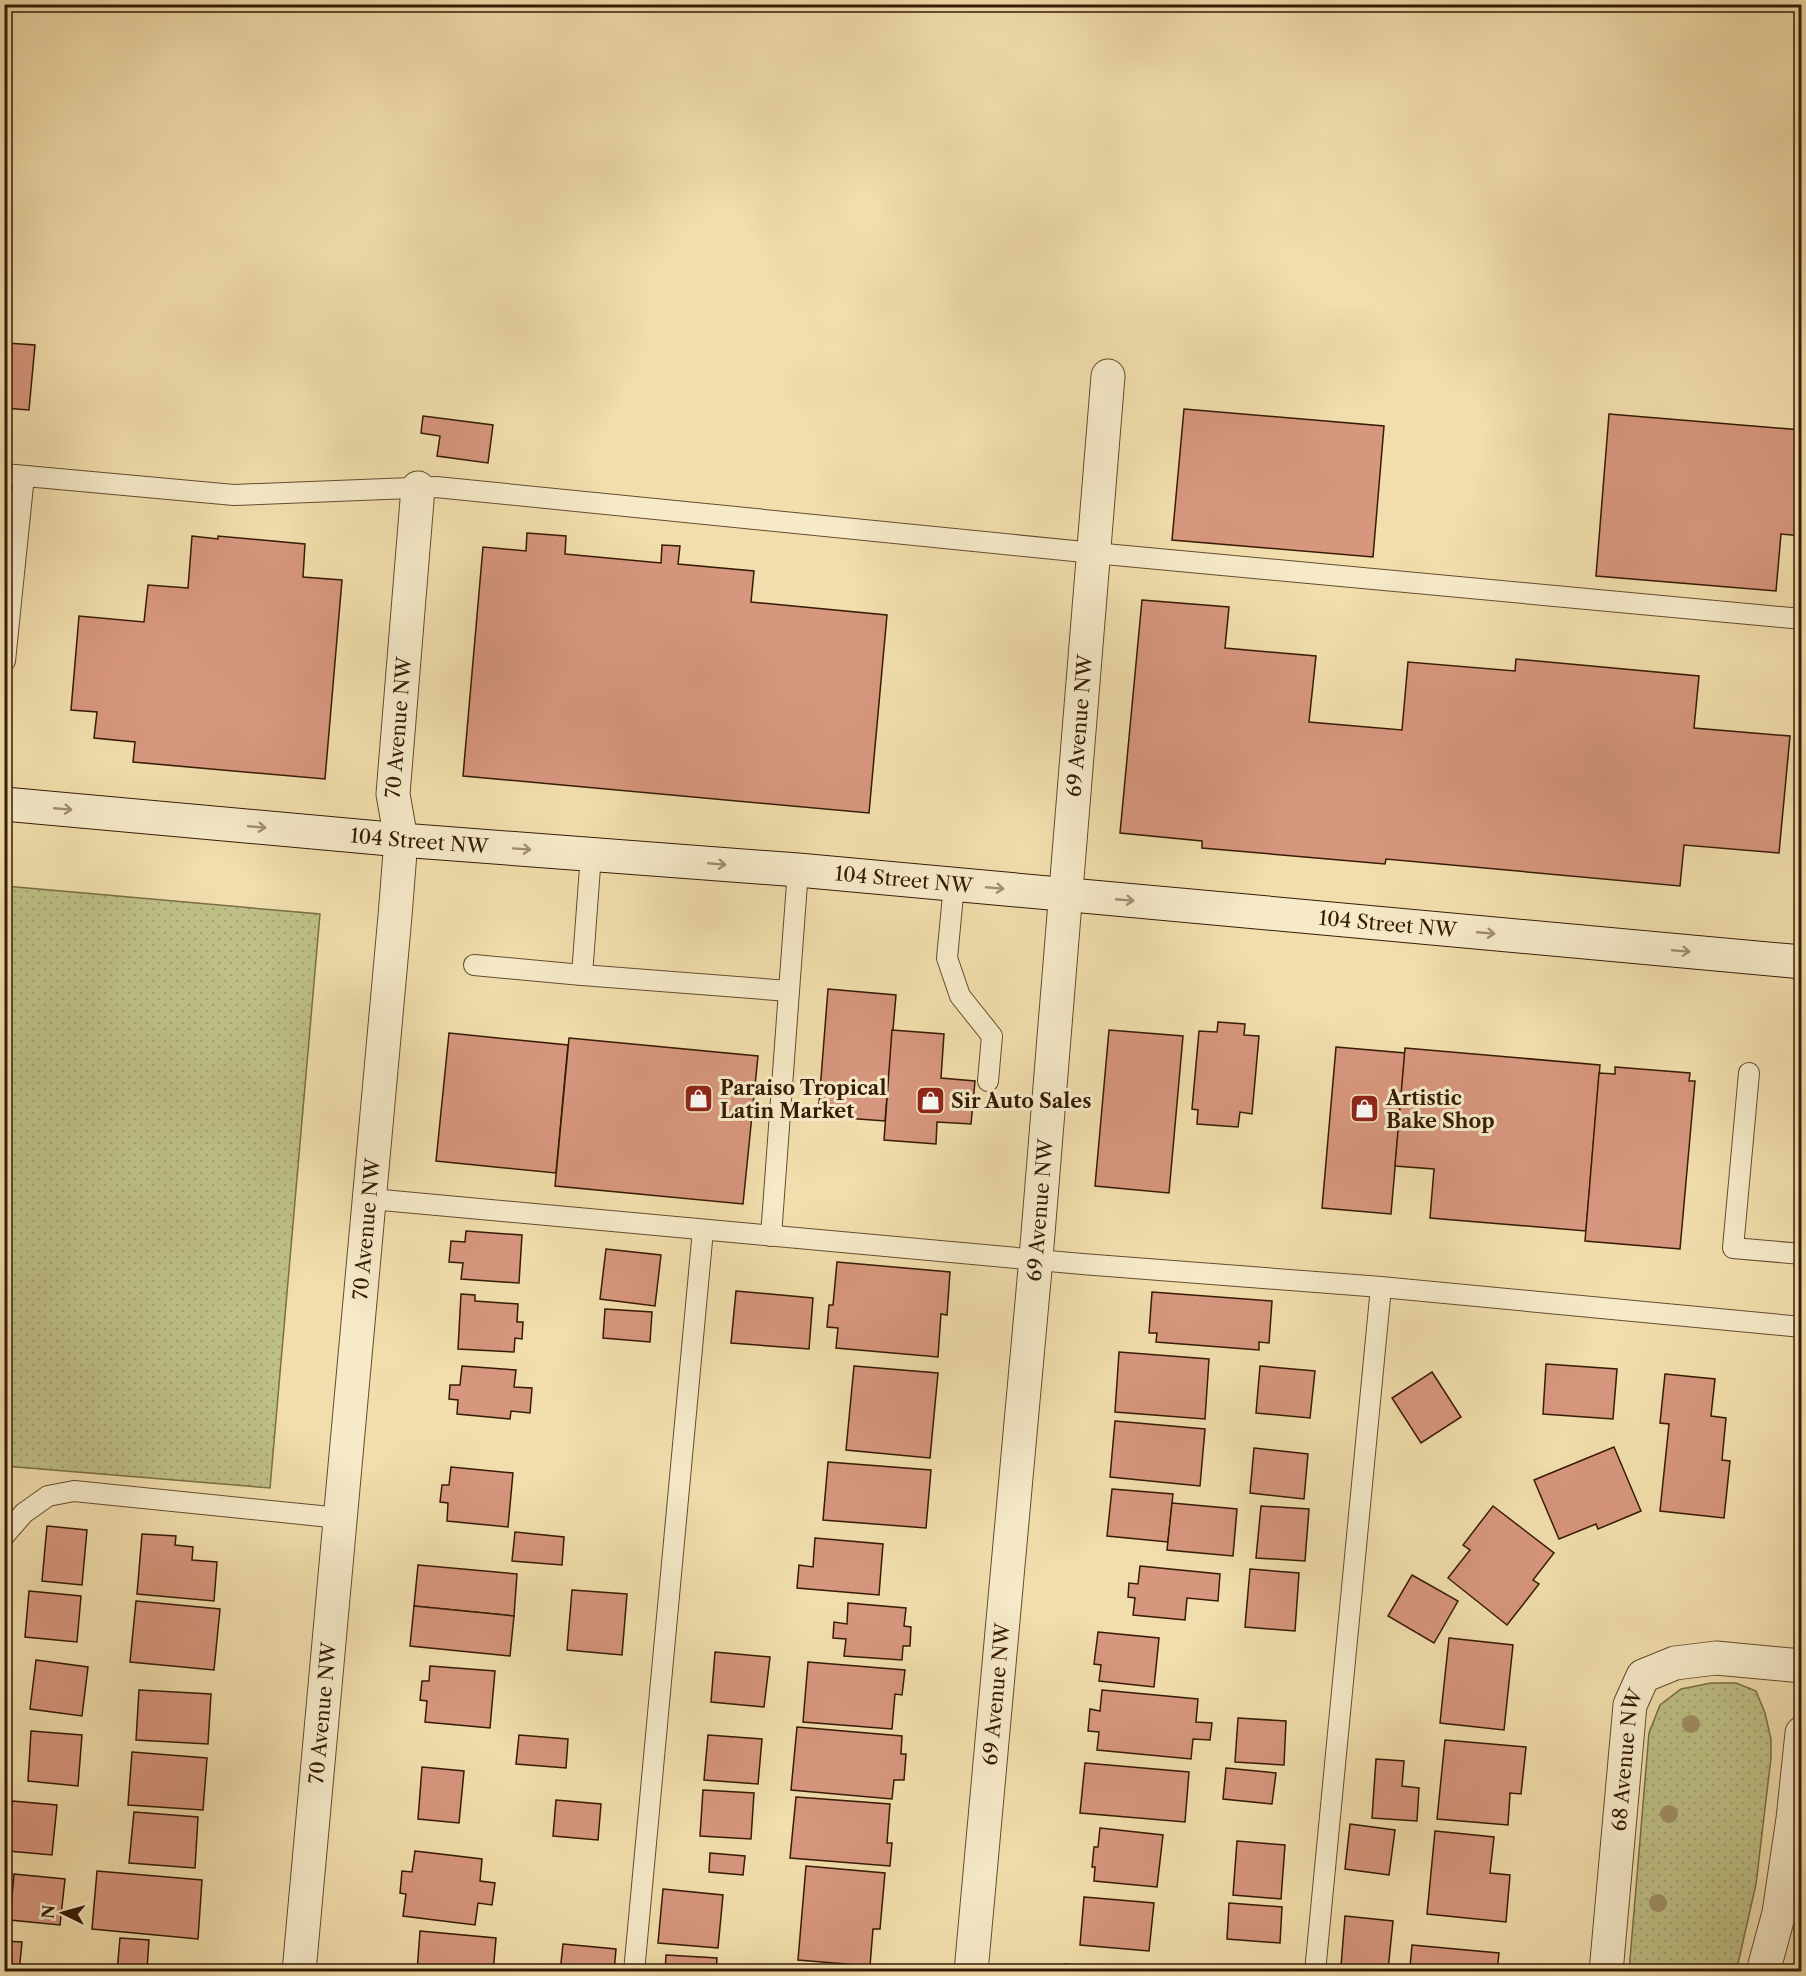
<svg xmlns="http://www.w3.org/2000/svg" width="1806" height="1976" font-family="'Libre Caslon Text',serif">
<style>
.grass{fill:url(#grass-dots);stroke:#7a6e46;stroke-width:1.5}
.building{fill:#d7967e;stroke:#361b05;stroke-width:1.5}
.lines{fill:none;stroke-linecap:round;stroke-linejoin:round}
.lane-casing{stroke:#654c2f;stroke-width:22}
.street-casing{stroke:#654c2f;stroke-width:35}
.secondary-casing{stroke:#361b05;stroke-width:35}
.lane{stroke:#f6eac9;stroke-width:20}
.street{stroke:#f6eac9;stroke-width:33}
.secondary{stroke:#f6eac9;stroke-width:33}
.tree{fill:#a18e66}
.oneway{stroke:#a08d71}
.labels{text-anchor:middle;dominant-baseline:central;stroke-width:6;stroke-linejoin:round;paint-order:stroke}
.street-label{font-size:20px;fill:#361b05;stroke:#f6eac9}
.poi-label{font-size:20px;font-weight:bold;fill:#361b05;stroke:#f6eac9;text-anchor:start}
</style>
<defs>
<pattern id="grass-dots" width="8" height="8" patternUnits="userSpaceOnUse" patternTransform="scale(1.5)"><rect width="8" height="8" fill="#bec086"/><path d="M2 2h.1M6 6h.1" fill="none" stroke="#a4a472" stroke-width="1.8" stroke-linecap="round"/></pattern>
</defs>
<rect width="100%" height="100%" fill="#f1deac"/>
<filter id="stains"><feTurbulence type="fractalNoise" baseFrequency=".00333" numOctaves="4"/><feColorMatrix values="0 0 0 0 .2 0 0 0 0 .09 0 0 0 0 .02 0 0 0 .5 -.17"/></filter>
<radialGradient id="worn" r=".72"><stop offset=".6" stop-color="#630" stop-opacity="0"/><stop offset="1" stop-color="#630" stop-opacity=".3"/></radialGradient>
<!-- grass -->
<g class="grass">
<path d="M5,886L320,914L270,1488L5,1466Z"/>
<path d="M1711,1683H1736L1756,1691L1765,1713L1771,1739V1758L1756,1884L1737,1968L1736,1972L1629,1971L1649,1733L1660,1705L1681,1689Z"/>
</g>
<!-- building -->
<g class="building">
<path d="M7,343L35,345L29,410L4,408V370Z"/>
<path d="M1184,409L1384,426L1373,557L1172,540Z"/>
<path d="M1609,414L1802,430V536L1781,534L1776,591L1596,576Z"/>
<path d="M423,416L493,425L488,463L437,456L440,436L421,433Z"/>
<path d="M527,533L566,536L565,554L661,563L662,545L680,546L678,564L754,571L751,602L887,615L869,813L463,776L483,547L526,551Z"/>
<path d="M192,536L218,539V536L305,544L303,577L342,580L325,779L133,762L135,742L94,738L97,712L71,710L79,616L144,622L148,585L188,588Z"/>
<path d="M1142,600L1229,607L1225,648L1316,656L1309,722L1402,730L1408,662L1515,671L1516,659L1699,676L1694,728L1790,736L1779,853L1684,845L1680,886L1386,859L1385,864L1202,848V841L1120,833Z"/>
<path d="M828,989L896,995L885,1121L818,1116Z"/>
<path d="M1218,1022L1245,1024L1244,1035L1259,1036L1252,1114L1240,1112L1238,1127L1197,1124L1198,1110L1192,1109L1199,1031L1217,1032Z"/>
<path d="M892,1030L944,1034L941,1078L975,1081L971,1124L937,1122L936,1144L884,1140Z"/>
<path d="M1109,1030L1183,1036L1169,1193L1095,1186Z"/>
<path d="M449,1033L568,1045L556,1173L436,1161Z"/>
<path d="M569,1038L758,1056L743,1204L555,1186Z"/>
<path d="M1336,1047L1405,1053L1391,1214L1322,1208Z"/>
<path d="M1405,1048L1600,1065L1586,1231L1430,1218L1434,1169L1395,1166Z"/>
<path d="M1615,1067L1690,1073L1689,1081H1695L1680,1249L1585,1241L1599,1073L1615,1074Z"/>
<path d="M466,1231L522,1235L519,1283L461,1279L463,1263L449,1262L451,1241L465,1242Z"/>
<path d="M606,1249L661,1255L655,1306L600,1299Z"/>
<path d="M837,1262L950,1272L947,1315L941,1314L938,1357L836,1348L838,1328L827,1327L829,1305H833Z"/>
<path d="M736,1291L813,1298L809,1349L731,1343Z"/>
<path d="M1152,1292L1272,1301L1269,1343L1259,1342V1350L1156,1342L1157,1333H1149Z"/>
<path d="M461,1294L475,1295V1301L518,1304L517,1322H523L522,1339L515,1338L514,1352L458,1349Z"/>
<path d="M605,1309L652,1312L650,1342L603,1338Z"/>
<path d="M1119,1352L1209,1359L1205,1419L1115,1412Z"/>
<path d="M1546,1364L1617,1369L1613,1419L1543,1414Z"/>
<path d="M462,1366L516,1370L514,1387L532,1388L530,1413L511,1411L510,1419L457,1414L458,1400L449,1399L450,1385H460Z"/>
<path d="M854,1366L938,1373L930,1458L846,1450Z"/>
<path d="M1260,1366L1315,1371L1310,1418L1256,1413Z"/>
<path d="M1432,1372L1461,1417L1421,1443L1392,1398Z"/>
<path d="M1665,1374L1715,1379L1711,1416L1726,1418L1722,1460L1730,1461L1724,1518L1660,1511L1669,1424L1660,1423Z"/>
<path d="M1115,1421L1205,1429L1200,1486L1110,1477Z"/>
<path d="M1614,1447L1641,1511L1598,1529L1596,1524L1559,1539L1534,1480Z"/>
<path d="M1254,1448L1308,1454L1304,1499L1250,1493Z"/>
<path d="M828,1462L931,1470L926,1528L823,1520Z"/>
<path d="M451,1467L513,1473L508,1527L447,1521L448,1503L440,1502L442,1485H449Z"/>
<path d="M1112,1489L1173,1494L1168,1542L1107,1536Z"/>
<path d="M1172,1503L1237,1509L1233,1556L1167,1550Z"/>
<path d="M1261,1506L1309,1509L1305,1561L1256,1558Z"/>
<path d="M1493,1506L1554,1553L1533,1580L1539,1584L1507,1625L1448,1578L1470,1550L1463,1545Z"/>
<path d="M47,1526L87,1530L82,1585L42,1581Z"/>
<path d="M515,1532L564,1537L562,1565L512,1561Z"/>
<path d="M142,1534L176,1536L175,1545L193,1547L192,1560L217,1562L214,1601L137,1594Z"/>
<path d="M815,1538L883,1544L879,1595L797,1588L799,1565L813,1567Z"/>
<path d="M418,1565L517,1574L514,1616L414,1606Z"/>
<path d="M1140,1566L1220,1574L1218,1601L1187,1598L1185,1620L1133,1615L1135,1598L1128,1597L1129,1583L1138,1584Z"/>
<path d="M1250,1569L1299,1573L1295,1631L1245,1627Z"/>
<path d="M1412,1575L1458,1601L1434,1643L1388,1616Z"/>
<path d="M572,1590L627,1594L622,1655L567,1650Z"/>
<path d="M29,1591L81,1596L77,1642L25,1637Z"/>
<path d="M136,1601L220,1609L214,1670L130,1662Z"/>
<path d="M848,1603L906,1608L904,1626L911,1627L910,1646H903L902,1660L844,1656L846,1639L833,1638L834,1622L847,1624Z"/>
<path d="M414,1606L514,1616L510,1656L410,1646Z"/>
<path d="M1098,1632L1159,1638L1154,1687L1099,1681L1101,1665L1094,1664Z"/>
<path d="M1449,1638L1513,1645L1504,1730L1440,1723Z"/>
<path d="M715,1652L770,1657L764,1707L711,1702Z"/>
<path d="M36,1660L88,1667L82,1716L30,1709Z"/>
<path d="M808,1662L905,1670L902,1695L895,1694L892,1729L803,1722Z"/>
<path d="M430,1666L495,1671L490,1728L425,1722L427,1701L420,1700L422,1681H429Z"/>
<path d="M139,1690L211,1694L208,1744L136,1740Z"/>
<path d="M1102,1690L1198,1699L1196,1722L1212,1723L1210,1740L1193,1739L1191,1759L1097,1750L1099,1732L1088,1731L1090,1709L1100,1711Z"/>
<path d="M1238,1718L1286,1721L1284,1765L1235,1762Z"/>
<path d="M797,1727L902,1736L901,1754H906L904,1780H894L892,1799L791,1790Z"/>
<path d="M31,1731L82,1735L78,1786L28,1781Z"/>
<path d="M519,1735L568,1739L566,1768L516,1764Z"/>
<path d="M708,1735L762,1739L758,1784L704,1780Z"/>
<path d="M1445,1740L1526,1747L1521,1794L1510,1793L1508,1825L1437,1819Z"/>
<path d="M132,1752L207,1758L203,1810L128,1805Z"/>
<path d="M1376,1759L1404,1761L1402,1786L1419,1788L1417,1821L1372,1818Z"/>
<path d="M1085,1763L1189,1772L1185,1822L1080,1813Z"/>
<path d="M422,1767L464,1771L459,1823L418,1819Z"/>
<path d="M1226,1768L1276,1773L1272,1804L1223,1799Z"/>
<path d="M703,1790L754,1793L751,1839L700,1836Z"/>
<path d="M796,1797L890,1804L887,1843H892L890,1866L790,1858Z"/>
<path d="M556,1800L601,1804L598,1840L553,1836Z"/>
<path d="M12,1801L57,1805L52,1855L8,1851Z"/>
<path d="M134,1812L198,1817L195,1868L129,1863Z"/>
<path d="M1350,1824L1395,1830L1389,1875L1345,1869Z"/>
<path d="M1100,1828L1163,1835L1157,1887L1094,1881L1095,1867H1092L1094,1847H1098Z"/>
<path d="M1435,1831L1494,1837L1490,1873L1510,1875L1506,1922L1427,1914Z"/>
<path d="M1237,1841L1285,1845L1281,1899L1233,1895Z"/>
<path d="M415,1851L482,1859L480,1881L495,1883L492,1905L478,1903L475,1925L403,1916L406,1894L400,1893L402,1871L412,1872Z"/>
<path d="M710,1853L745,1856L743,1875L709,1872Z"/>
<path d="M806,1866L885,1873L880,1929H873L870,1966L798,1960Z"/>
<path d="M97,1871L202,1880L198,1939L92,1929Z"/>
<path d="M14,1874L65,1879L60,1925L10,1920Z"/>
<path d="M663,1889L723,1895L718,1948L658,1943Z"/>
<path d="M1084,1897L1154,1903L1149,1951L1080,1945Z"/>
<path d="M1229,1903L1282,1907L1280,1943L1227,1939Z"/>
<path d="M1345,1916L1393,1921L1388,1970L1341,1966Z"/>
<path d="M420,1931L496,1938L493,1972H417Z"/>
<path d="M120,1938L149,1940L147,1969L182,1972H117Z"/>
<path d="M4,1941L22,1942L19,1972H4Z"/>
<path d="M563,1944L616,1949L614,1972H560Z"/>
<path d="M1412,1945L1499,1953L1497,1972H1390V1966L1410,1967Z"/>
<path d="M666,1955L717,1958L716,1972H665Z"/>
<path d="M1064,1964L1141,1972H1063Z"/>
</g>
<g class="lines">
<defs>
<g id="lane">
<path d="M4,474L234,495L436,487L1094,553L1802,619"/>
<path d="M4,562L15,563L5,661"/>
<path d="M15,563L24,476"/>
<path d="M591,854L582,975L789,991L798,870"/>
<path d="M954,885L947,958L960,996L992,1036L988,1081"/>
<path d="M474,965L582,975"/>
<path d="M1749,1073L1733,1248L1802,1254"/>
<path d="M371,1199L1082,1264L1381,1287L1802,1327"/>
<path d="M771,1236L789,991"/>
<path d="M4,1536L24,1513L48,1496L74,1491L340,1518"/>
<path d="M634,1972L703,1230"/>
<path d="M1315,1972L1381,1287"/>
</g>
<g id="street">
<path id="s1" d="M299,1972L395,916L401,840L393,794L418,488"/>
<path id="s2" d="M971,1972L1036,1258L1108,376"/>
<path id="s3" d="M1606,1972L1630,1705L1643,1676L1675,1663L1716,1658L1802,1666"/>
<path d="M1763,1972L1779,1913L1793,1819L1802,1733"/>
</g>
<g id="secondary">
<path id="s4" d="M4,804L401,840L798,870L1802,962"/>
</g>
</defs>
<!-- lane casing -->
<use href="#lane" class="lane-casing"/>
<!-- street casing -->
<use href="#street" class="street-casing"/>
<!-- secondary casing -->
<use href="#secondary" class="secondary-casing"/>
<!-- lane -->
<use href="#lane" class="lane"/>
<!-- street -->
<use href="#street" class="street"/>
<!-- secondary -->
<use href="#secondary" class="secondary"/>
</g>
<!-- trees -->
<g class="tree">
<circle cx="1691" cy="1724" r="9"/>
<circle cx="1669" cy="1814" r="9"/>
<circle cx="1658" cy="1903" r="9"/>
</g>
<!-- one-way arrows -->
<defs><path id="oneway-shaft" d="M-6 0H5M1.5-3L5.5 0L1.5 3" fill="none" stroke-width="1.6" stroke-linecap="round" stroke-linejoin="round" transform="scale(1.5)"/></defs>
<g class="oneway">
<use href="#oneway-shaft" transform="translate(63 809) rotate(5)"/>
<use href="#oneway-shaft" transform="translate(257 827) rotate(5)"/>
<use href="#oneway-shaft" transform="translate(522 849) rotate(4)"/>
<use href="#oneway-shaft" transform="translate(717 864) rotate(5)"/>
<use href="#oneway-shaft" transform="translate(995 888) rotate(5)"/>
<use href="#oneway-shaft" transform="translate(1125 900) rotate(5)"/>
<use href="#oneway-shaft" transform="translate(1486 933) rotate(5)"/>
<use href="#oneway-shaft" transform="translate(1681 951) rotate(5)"/>
</g>
<!-- icons -->
<defs>
<symbol id="shop-square" viewBox="-11 -11 22 22"><rect x="-9" y="-9" width="18" height="18" rx="4" fill="#8f2418" stroke="#f6eac9"/><path d="M-5-2.5h2.3a2.7 3.5 0 0 1 5.4 0H5L5.5 6h-11ZM-1.5-2.5h3a1.5 2.3 0 0 0-3 0Z" fill="#fff"/></symbol>
</defs>
<g fill-rule="evenodd">
<use href="#shop-square" x="682" y="1082" width="33" height="33"/>
<use href="#shop-square" x="914" y="1084" width="33" height="33"/>
<use href="#shop-square" x="1348" y="1092" width="33" height="33"/>
</g>
<g class="labels">
<!-- street labels -->
<g class="street-label">
<text stroke="none"><textPath href="#s2" startOffset="1251">69 Avenue NW</textPath></text>
<text stroke="none"><textPath href="#s1" startOffset="1250">70 Avenue NW</textPath></text>
<text stroke="none"><textPath href="#s4" startOffset="417">104 Street NW</textPath></text>
<text stroke="none"><textPath href="#s4" startOffset="903">104 Street NW</textPath></text>
<text stroke="none"><textPath href="#s4" startOffset="1389">104 Street NW</textPath></text>
<text stroke="none"><textPath href="#s2" startOffset="765">69 Avenue NW</textPath></text>
<text stroke="none"><textPath href="#s1" startOffset="746">70 Avenue NW</textPath></text>
<text stroke="none"><textPath href="#s2" startOffset="279">69 Avenue NW</textPath></text>
<text stroke="none"><textPath href="#s1" startOffset="260">70 Avenue NW</textPath></text>
<text stroke="none"><textPath href="#s3" startOffset="213">68 Avenue NW</textPath></text>
</g>
<!-- poi labels -->
<g class="poi-label">
<text x="720" y="1088">Paraiso Tropical<tspan x="720" dy="23">Latin Market</tspan></text>
<text x="1386" y="1098">Artistic<tspan x="1386" dy="23">Bake Shop</tspan></text>
<text x="951" y="1101">Sir Auto Sales</text>
</g>
</g>
<!-- margin -->
<rect width="1806" height="1976" fill="none" stroke="#f1deac" stroke-width="24"/>
<rect x="6" y="6" width="1794" height="1964" fill="none" stroke="#361b05" stroke-width="3"/>
<rect x="12" y="12" width="1782" height="1952" fill="none" stroke="#361b05" stroke-width="1.5"/>
<!-- north arrow -->
<g transform="translate(63 1913) rotate(275)" stroke="#f6eac9" stroke-width="4.5" paint-order="stroke">
<path d="M0-4.5L10 22L0 15L-10 22Z" fill="#361b05"/>
<text y="-9" font-size="16" font-weight="bold" text-anchor="middle" fill="#361b05">N</text>
</g>
<rect width="100%" height="100%" filter="url(#stains)"/>
<rect width="100%" height="100%" fill="url(#worn)"/>
</svg>
